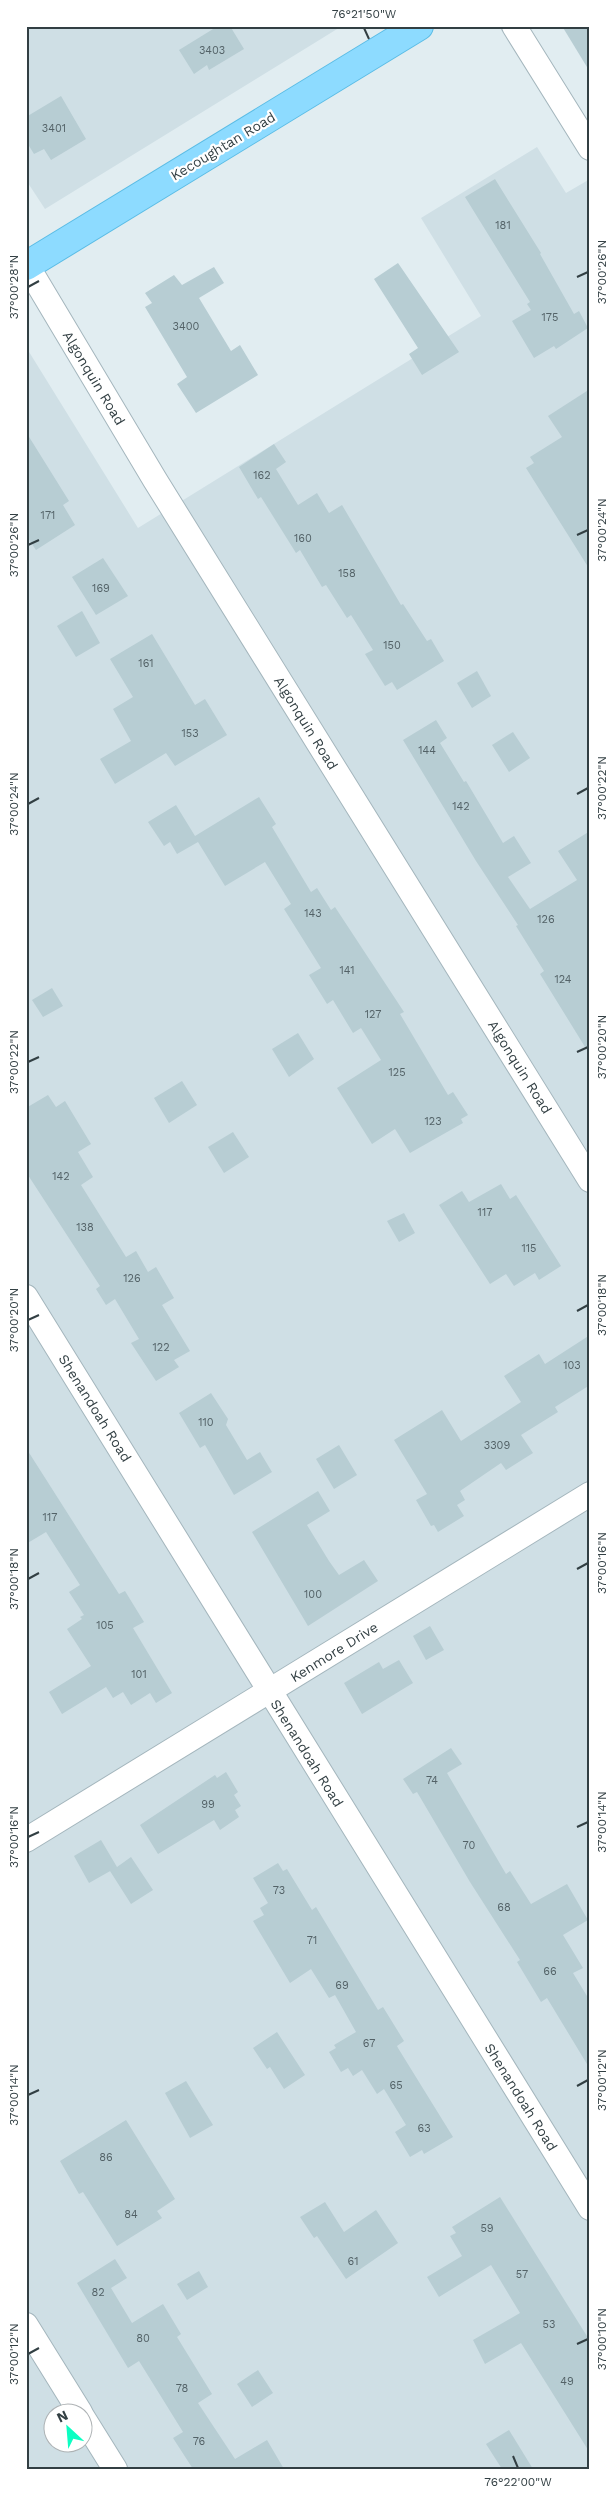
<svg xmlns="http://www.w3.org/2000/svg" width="616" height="2495" font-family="'Work Sans',sans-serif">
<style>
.residential{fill:#cfdfe5;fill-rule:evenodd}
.building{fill:#b7cdd3}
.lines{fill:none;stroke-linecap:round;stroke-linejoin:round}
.minor-casing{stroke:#a4b6bd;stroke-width:26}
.primary-casing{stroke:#5bbce5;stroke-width:30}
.minor{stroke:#fff;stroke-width:24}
.primary{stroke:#8ddbff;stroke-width:28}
.ticks{fill:none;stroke:#323f43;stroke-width:2}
.labels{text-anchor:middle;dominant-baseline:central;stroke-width:4.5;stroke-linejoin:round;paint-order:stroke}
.number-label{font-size:11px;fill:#536267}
.street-label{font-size:14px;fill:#323f43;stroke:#fff}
.neatline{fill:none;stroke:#323f43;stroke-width:2}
.ticks-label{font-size:12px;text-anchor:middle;fill:#323f43}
</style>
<rect width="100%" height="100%" fill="#e1edf1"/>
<!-- residential -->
<g class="residential">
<path d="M26,26H342L45,209L26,180Z"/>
<path d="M537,147L566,193L590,179V2469H26V347L138,528L481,316L421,218ZM52,2412H82V2442H52Z"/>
</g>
<!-- building -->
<g class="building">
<path d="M218,26H230L244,49L209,70L207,65L194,74L179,50Z"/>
<path d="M562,26H590V72Z"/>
<path d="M61,96L86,139L51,160L44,149L34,154L26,141V117Z"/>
<path d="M495,179L541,253L540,254L574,314L579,311L588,328L556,349L554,346L534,358L512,321L531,310L527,304L530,302L465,197Z"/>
<path d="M398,263L459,352L422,375L409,354L418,348L374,279Z"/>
<path d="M214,267L224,283L199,298L231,351L240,345L258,375L196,413L177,384L187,377L145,307L152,303L145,293L174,275L182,285Z"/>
<path d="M590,389V570L526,468L534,463L530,457L562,437L548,416Z"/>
<path d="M26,432L69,501L63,505L75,525L36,550L26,535Z"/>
<path d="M274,444L286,462L276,469L298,505L317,493L329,513L342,505L401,605L403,604L427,641L431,639L444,661L397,690L392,682L385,686L365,654L373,650L351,615L347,618L326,585L322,587L300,550L296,553L261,497L258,499L239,467Z"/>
<path d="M103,558L128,596L96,615L72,577Z"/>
<path d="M82,611L100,643L76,657L57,626Z"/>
<path d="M152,634L195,705L205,699L227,735L175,766L166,753L115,784L100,759L131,741L113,709L133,697L110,659Z"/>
<path d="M477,671L491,696L472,708L457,683Z"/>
<path d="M436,720L447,738L440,743L464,782L466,781L503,843L514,836L531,863L508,877L530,909L577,880L558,851L590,831V1055L540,974L544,971L516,926L518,925L476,861L403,740Z"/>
<path d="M513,732L530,758L509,772L492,745Z"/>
<path d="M259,797L276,824L272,827L311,892L317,888L331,910L335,907L404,1012L400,1014L448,1095L453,1092L468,1115L461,1119L463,1123L410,1153L395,1129L372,1144L337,1088L381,1060L361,1028L353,1033L333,1000L327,1004L309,975L321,968L284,909L291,904L265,862L225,886L198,842L177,854L170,842L164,846L148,822L176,805L195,836Z"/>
<path d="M52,988L63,1006L43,1017L32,1000Z"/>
<path d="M298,1033L314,1059L289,1077L272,1049Z"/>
<path d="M182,1081L197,1105L169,1123L154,1098Z"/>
<path d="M48,1095L56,1107L65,1101L91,1144L78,1152L93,1177L81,1185L126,1257L136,1251L148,1272L156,1267L174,1298L162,1305L190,1351L174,1360L179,1367L156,1381L131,1343L139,1339L115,1299L106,1305L96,1289L100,1286L26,1172V1108Z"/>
<path d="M233,1132L249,1157L224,1173L208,1147Z"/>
<path d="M501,1184L510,1199L516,1195L561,1266L539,1280L535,1273L514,1286L506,1274L490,1284L439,1205L462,1191L469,1202Z"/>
<path d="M404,1213L415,1233L399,1242L387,1221Z"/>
<path d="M590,1335V1385L555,1407L558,1412L521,1435L533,1453L506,1470L501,1463L460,1491L465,1500L457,1505L464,1516L438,1532L434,1525L431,1526L416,1500L427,1494L394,1440L442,1410L461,1441L521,1402L504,1376L539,1354L545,1364Z"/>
<path d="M211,1393L228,1419L226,1425L247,1460L260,1452L272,1472L234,1495L205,1445L200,1448L179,1413Z"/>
<path d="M339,1445L357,1475L334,1489L316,1459Z"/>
<path d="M26,1448L119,1594L125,1591L144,1622L133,1628L172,1693L156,1703L150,1693L131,1705L123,1692L113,1698L106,1687L62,1714L49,1692L91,1666L67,1629L82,1619L80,1617L84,1615L69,1592L80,1585L46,1532L26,1544Z"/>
<path d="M318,1491L330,1511L307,1525L329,1561L339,1575L364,1560L378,1581L308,1626L252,1532Z"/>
<path d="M430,1626L444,1650L426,1660L413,1636Z"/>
<path d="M399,1660L413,1683L362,1714L344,1683L379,1662L383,1669Z"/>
<path d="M451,1748L462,1764L447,1773L506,1874L510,1871L531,1904L567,1884L588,1920L563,1935L583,1968L573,1973L590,2001V2069L547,1998L541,2002L517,1962L520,1960L470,1882L417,1792L413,1794L403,1779Z"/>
<path d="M226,1772L238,1792L234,1795L241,1806L235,1810L239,1817L220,1830L214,1820L158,1854L140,1825L215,1775L217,1778Z"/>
<path d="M101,1840L117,1867L131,1857L153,1890L131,1904L110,1871L112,1870L89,1883L74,1856Z"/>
<path d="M278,1863L283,1871L287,1869L312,1910L316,1907L378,2010L383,2007L404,2041L397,2046L398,2048L453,2137L424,2154L422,2150L410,2157L395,2132L406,2125L384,2089L377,2094L362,2070L353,2076L348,2068L341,2072L329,2052L336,2048L334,2045L356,2032L335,1995L329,1998L311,1969L290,1983L253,1921L264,1915L260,1908L268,1903L253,1878Z"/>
<path d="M277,2032L305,2075L284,2089L270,2067L267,2069L253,2048Z"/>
<path d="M186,2081L213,2125L190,2138L165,2093Z"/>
<path d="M126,2120L175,2199L157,2211L162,2218L117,2246L83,2192L79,2194L60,2161Z"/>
<path d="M500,2197L590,2341V2453L521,2343L485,2364L473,2340L520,2313L491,2265L439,2297L427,2277L462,2256L450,2236L456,2233L452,2227Z"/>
<path d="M325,2202L344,2232L376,2210L398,2243L346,2279L317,2236L314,2238L300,2217Z"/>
<path d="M115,2259L127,2278L111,2288L132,2323L163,2304L181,2334L177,2337L212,2394L198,2403L235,2459L267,2440L284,2469H193L173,2438L183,2432L139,2361L128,2368L77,2283Z"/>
<path d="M199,2271L208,2287L187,2300L177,2284Z"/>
<path d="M258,2370L273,2393L252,2407L237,2384Z"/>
<path d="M509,2430L533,2469H502L486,2444Z"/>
</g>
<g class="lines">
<defs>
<g id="minor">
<path d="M514,26L590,148"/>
<path d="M26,264L155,480L590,1180"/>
<path d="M26,1297L590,2208"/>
<path d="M26,1840L590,1494"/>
<path d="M26,2325L80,2412"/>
<path d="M82,2416L115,2469"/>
</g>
<path id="primary" d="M26,266L419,26"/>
</defs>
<!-- minor casing -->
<use href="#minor" class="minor-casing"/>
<!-- primary casing -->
<use href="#primary" class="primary-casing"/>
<!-- minor -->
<use href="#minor" class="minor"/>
<!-- primary -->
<use href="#primary" class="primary"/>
</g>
<!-- ticks -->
<path class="ticks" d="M364,28L369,39M577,277L588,272M28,287L39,281M577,535L588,530M28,545L39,540M577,794L588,788M28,804L39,798M577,1052L588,1047M28,1062L39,1057M577,1311L588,1305M28,1320L39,1315M577,1569L588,1563M28,1579L39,1573M577,1827L588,1822M28,1837L39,1832M577,2086L588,2080M28,2095L39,2090M577,2344L588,2339M28,2354L39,2348M513,2456L518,2468"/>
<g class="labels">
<!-- number labels -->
<g class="number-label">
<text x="212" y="50">3403</text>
<text x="54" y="128">3401</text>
<text x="503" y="225">181</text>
<text x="550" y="317">175</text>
<text x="186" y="326">3400</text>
<text x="262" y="475">162</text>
<text x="48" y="515">171</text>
<text x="303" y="538">160</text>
<text x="347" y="573">158</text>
<text x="101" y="588">169</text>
<text x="392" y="645">150</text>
<text x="146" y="663">161</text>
<text x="190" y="733">153</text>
<text x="427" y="750">144</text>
<text x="461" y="806">142</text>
<text x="313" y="913">143</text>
<text x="546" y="919">126</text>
<text x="347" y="970">141</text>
<text x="563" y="979">124</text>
<text x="373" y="1014">127</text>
<text x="397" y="1072">125</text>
<text x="433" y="1121">123</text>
<text x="61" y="1176">142</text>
<text x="485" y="1212">117</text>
<text x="85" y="1227">138</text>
<text x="529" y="1248">115</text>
<text x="132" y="1278">126</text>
<text x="161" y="1347">122</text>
<text x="572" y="1365">103</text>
<text x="206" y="1422">110</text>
<text x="497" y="1445">3309</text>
<text x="50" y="1517">117</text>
<text x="313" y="1594">100</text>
<text x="105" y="1625">105</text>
<text x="139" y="1674">101</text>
<text x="432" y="1780">74</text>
<text x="208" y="1804">99</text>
<text x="469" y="1845">70</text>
<text x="279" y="1890">73</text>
<text x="504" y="1907">68</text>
<text x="312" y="1940">71</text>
<text x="550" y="1971">66</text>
<text x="342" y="1985">69</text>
<text x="369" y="2043">67</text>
<text x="396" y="2085">65</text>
<text x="424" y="2128">63</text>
<text x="106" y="2157">86</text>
<text x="131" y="2214">84</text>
<text x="487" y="2228">59</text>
<text x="353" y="2261">61</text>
<text x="522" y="2274">57</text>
<text x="98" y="2292">82</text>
<text x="549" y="2324">53</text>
<text x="143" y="2338">80</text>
<text x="567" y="2381">49</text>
<text x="182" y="2388">78</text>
<text x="199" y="2441">76</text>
</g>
<!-- street labels -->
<g class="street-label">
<text transform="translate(223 146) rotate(-31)">Kecoughtan Road</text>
<text transform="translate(94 378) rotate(59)">Algonquin Road</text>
<text transform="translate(306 723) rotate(58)">Algonquin Road</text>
<text transform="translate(520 1067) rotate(58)">Algonquin Road</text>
<text transform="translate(95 1408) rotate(58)">Shenandoah Road</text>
<text transform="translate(334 1652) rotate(-32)">Kenmore Drive</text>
<text transform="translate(307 1753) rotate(58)">Shenandoah Road</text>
<text transform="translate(521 2097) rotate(58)">Shenandoah Road</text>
</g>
</g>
<!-- border -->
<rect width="616" height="2495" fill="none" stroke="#ffffff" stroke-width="55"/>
<!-- north arrow -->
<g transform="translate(68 2428) rotate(334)"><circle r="24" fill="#ffffff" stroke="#adb2b4"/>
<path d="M0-4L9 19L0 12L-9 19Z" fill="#0bffc2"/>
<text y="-8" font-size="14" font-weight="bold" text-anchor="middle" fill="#323f43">N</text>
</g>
<rect x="28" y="28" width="560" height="2440" class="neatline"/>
<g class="ticks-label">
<text x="364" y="18">76°21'50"W</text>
<text transform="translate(602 272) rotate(-90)" y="4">37°00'26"N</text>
<text transform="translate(14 287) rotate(-90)" y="4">37°00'28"N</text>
<text transform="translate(602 530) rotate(-90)" y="4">37°00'24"N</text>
<text transform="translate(14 545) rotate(-90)" y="4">37°00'26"N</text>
<text transform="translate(602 788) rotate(-90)" y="4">37°00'22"N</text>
<text transform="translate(14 804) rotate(-90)" y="4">37°00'24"N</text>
<text transform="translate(602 1047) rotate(-90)" y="4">37°00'20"N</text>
<text transform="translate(14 1062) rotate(-90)" y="4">37°00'22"N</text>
<text transform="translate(602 1305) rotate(-90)" y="4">37°00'18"N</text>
<text transform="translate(14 1320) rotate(-90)" y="4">37°00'20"N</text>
<text transform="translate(602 1563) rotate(-90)" y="4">37°00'16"N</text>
<text transform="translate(14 1579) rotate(-90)" y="4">37°00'18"N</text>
<text transform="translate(602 1822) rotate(-90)" y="4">37°00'14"N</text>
<text transform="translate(14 1837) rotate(-90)" y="4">37°00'16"N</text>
<text transform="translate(602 2080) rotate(-90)" y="4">37°00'12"N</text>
<text transform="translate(14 2095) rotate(-90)" y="4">37°00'14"N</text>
<text transform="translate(602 2339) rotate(-90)" y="4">37°00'10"N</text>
<text transform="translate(14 2354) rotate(-90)" y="4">37°00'12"N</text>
<text x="518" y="2486">76°22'00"W</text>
</g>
</svg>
